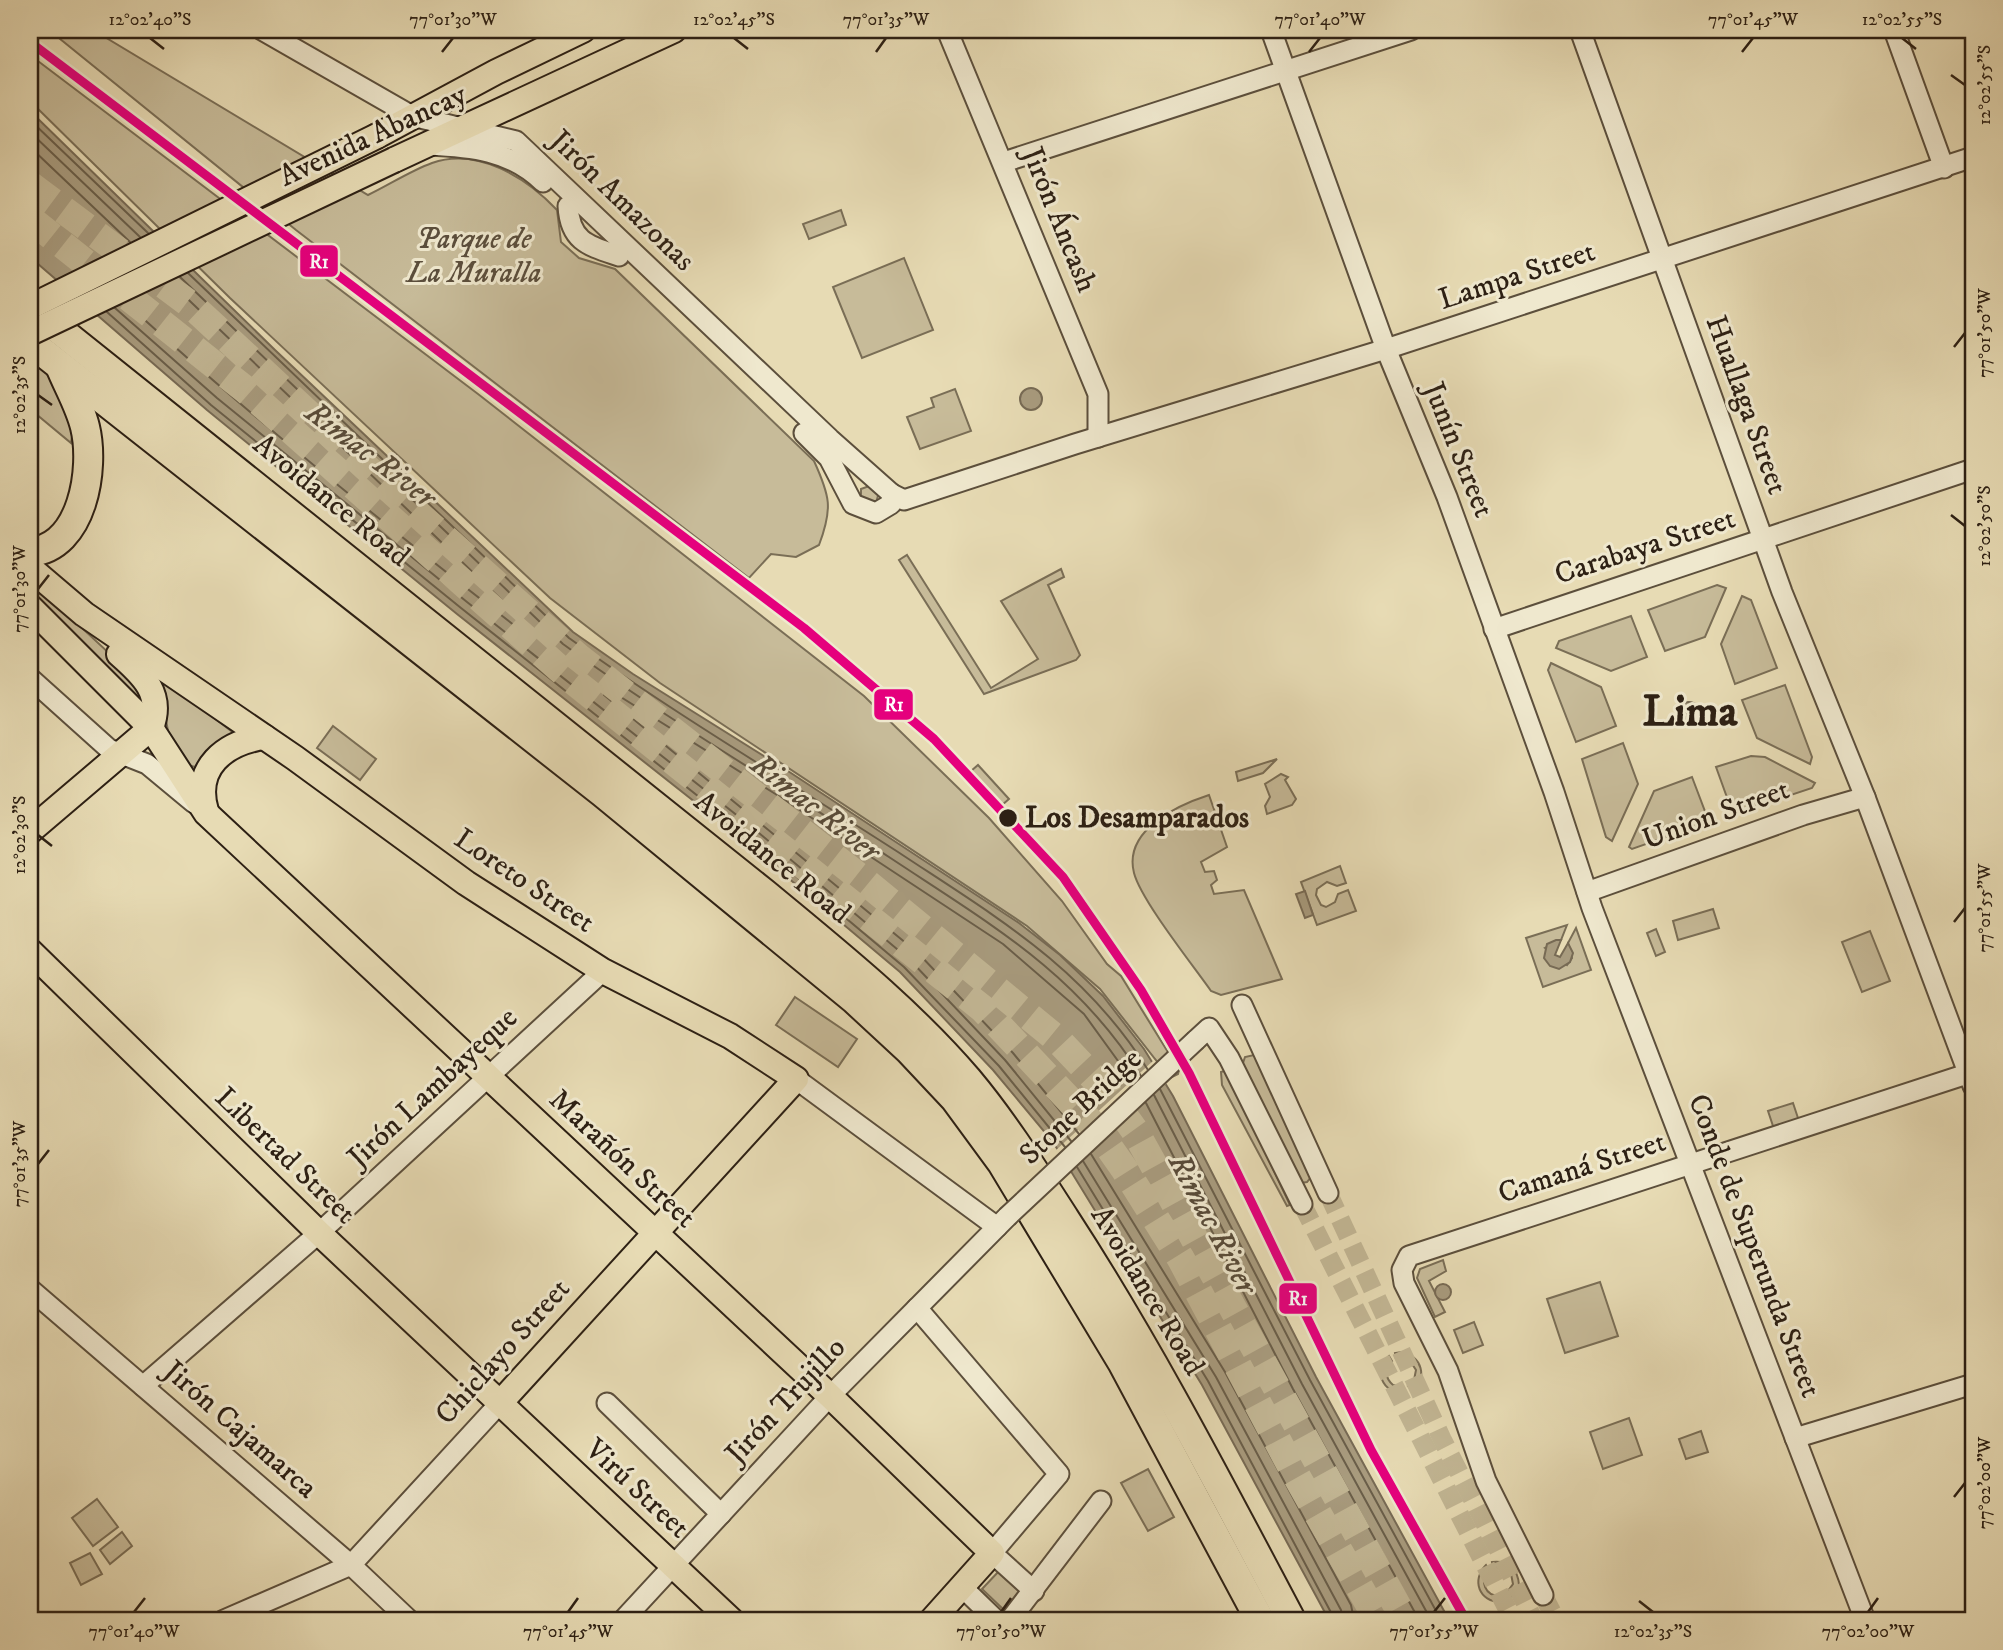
<svg xmlns="http://www.w3.org/2000/svg" width="2003" height="1650" font-family="'IM FELL DW Pica',serif">
<style>
.green{fill:#c7bb99;stroke:#7a6e56;stroke-width:2}
.water{fill:#a89b7e;stroke:#776a54;stroke-width:2}
.pier{fill:#e7dbb4}
.lines{fill:none;stroke-linecap:round;stroke-linejoin:round}
.shore{stroke:#6a5e49;stroke-width:2}
.minor-tunnel{stroke:#c2b694;stroke-width:19;stroke-dasharray:19 10;stroke-linecap:butt}
.highway-tunnel{stroke:#c2b694;stroke-width:28;stroke-dasharray:28 14;stroke-linecap:butt}
.minor-casing{stroke:#5c4f3c;stroke-width:23}
.major-casing{stroke:#2d2014;stroke-width:28}
.highway-casing{stroke:#2d2014;stroke-width:32}
.minor{stroke:#efe8ce;stroke-width:19}
.major{stroke:#e7dbb4;stroke-width:24}
.highway{stroke:#e7dbb4;stroke-width:28}
.rail-casing{stroke:#2d2014;stroke-width:7}
.rail{stroke:#efe8ce;stroke-width:4.5;stroke-dasharray:13;stroke-linecap:butt}
.minor-bridge-casing{stroke:#5c4f3c;stroke-width:23;stroke-linecap:butt}
.major-bridge-casing{stroke:#2d2014;stroke-width:28;stroke-linecap:butt}
.minor-bridge{stroke:#efe8ce;stroke-width:19}
.major-bridge{stroke:#e7dbb4;stroke-width:24}
.rail-1-casing{stroke:#efe8ce;stroke-width:14}
.rail-1{stroke:#e5007d;stroke-width:9}
.ticks{fill:none;stroke:#2d2014;stroke-width:2.5}
.stop-dot{fill:#2d2014;stroke:#efe8ce;stroke-width:2.5}
.labels{text-anchor:middle;dominant-baseline:central;stroke-width:6;stroke-linejoin:round;paint-order:stroke}
.street-label{font-size:30px;fill:#2d2014;stroke:#efe8ce}
.park-label{font-size:30px;font-style:italic;fill:#5b4e3c;stroke:#efe8ce}
.stop-label{font-size:30px;font-weight:bold;fill:#2d2014;stroke:#efe8ce;text-anchor:start}
.water-label{font-size:32px;font-style:italic;fill:#584b39;stroke:#efe8ce}
.town-label{font-size:44px;font-weight:bold;fill:#2d2014;stroke:#efe8ce}
.line-badge{stroke:#efe8ce;stroke-width:2.5}
.badge-label{font-size:19px;text-anchor:middle;font-weight:bold;fill:#fff}
.neatline{fill:none;stroke:#2d2014;stroke-width:2.5}
.ticks-label{font-size:18px;text-anchor:middle;fill:#2d2014}
</style>
<rect width="100%" height="100%" fill="#e7dbb4"/>
<filter id="stains"><feTurbulence type="fractalNoise" baseFrequency=".00286" numOctaves="4"/><feColorMatrix values="0 0 0 0 .2 0 0 0 0 .09 0 0 0 0 .02 0 0 0 .5 -.17"/></filter>
<radialGradient id="worn" r=".72"><stop offset=".6" stop-color="#630" stop-opacity="0"/><stop offset="1" stop-color="#630" stop-opacity=".3"/></radialGradient>
<!-- green -->
<g class="green">
<path d="M49,30H93L368,195C389,185 410,171 432,163C477,147 526,177 557,210L561,242L579,258L615,269L814,461C830,496 833,508 819,545L796,557L771,554L749,578L296,230Z"/>
<path d="M30,55L478,394L864,696L989,818L1062,901L1107,964L1121,976L1179,1070L1178,1074L1170,1078L1100,989L1027,926L660,683L550,598L230,298L30,101Z"/>
<path d="M841,210L846,225L809,239L803,224Z"/>
<path d="M904,258L933,330L862,358L833,287Z"/>
<path d="M30,354L50,371L73,430L71,443L30,409Z"/>
<path d="M955,389L971,431L920,449L907,417L934,407L931,398Z"/>
<path d="M869,486L879,492L876,503L861,497V489Z"/>
<path d="M907,555L991,688L1038,659L1001,601L1061,569L1064,577L1048,585L1080,655L1076,660L984,694L899,560Z"/>
<path d="M1717,585L1726,588L1705,637L1665,651L1648,610Z"/>
<path d="M30,588L52,600L140,682L148,714L30,595Z"/>
<path d="M1742,596L1751,600L1777,668L1735,684L1721,644Z"/>
<path d="M1631,616L1647,657L1611,671L1556,648L1559,641Z"/>
<path d="M1551,663L1601,687L1616,726L1576,742L1548,670Z"/>
<path d="M153,671L235,734L206,751L195,767L188,765L168,731L161,693Z"/>
<path d="M1785,685L1812,757L1810,764L1757,738L1742,700Z"/>
<path d="M333,726L376,759L360,780L317,748Z"/>
<path d="M1623,743L1638,784L1612,841L1606,837L1582,759Z"/>
<path d="M1751,756L1765,757L1815,783L1812,788L1733,814L1716,767Z"/>
<path d="M1277,759L1263,773L1238,781L1236,772Z"/>
<path d="M978,765L1009,799L1002,805L971,771Z"/>
<path d="M1281,774L1288,777L1285,780L1296,799L1292,805L1267,814L1265,806L1270,797L1265,784Z"/>
<path d="M1692,777L1709,822L1632,849L1629,847L1654,791Z"/>
<path d="M1209,795L1227,847L1201,862L1205,872L1214,871L1217,880L1211,885L1214,894L1244,890L1282,979L1221,995L1211,991C1192,964 1141,900 1134,873C1123,830 1178,805 1209,795Z"/>
<path d="M1340,866L1346,883L1337,886L1327,882L1317,889L1316,895L1321,905L1326,907L1335,902L1338,894L1348,890L1356,911L1317,925L1301,882Z"/>
<path d="M1713,909L1719,928L1678,940L1673,921Z"/>
<path d="M1567,925L1561,940L1545,948L1567,965L1572,958L1568,943L1576,928L1591,970L1543,987L1526,938Z"/>
<path d="M1656,929L1665,952L1656,956L1647,933Z"/>
<path d="M1870,931L1890,981L1862,992L1842,942Z"/>
<path d="M795,997L857,1039L838,1067L776,1025Z"/>
<path d="M1254,1055L1259,1058L1311,1177L1307,1182L1301,1183L1242,1066L1245,1057Z"/>
<path d="M1224,1071L1228,1073L1290,1205L1287,1206L1222,1085L1221,1072Z"/>
<path d="M1793,1103L1799,1121L1774,1129L1768,1111Z"/>
<path d="M1443,1260L1446,1271L1429,1281L1445,1312L1435,1317L1417,1278L1420,1269Z"/>
<path d="M1600,1282L1618,1336L1565,1353L1547,1299Z"/>
<path d="M1474,1322L1483,1345L1463,1353L1454,1330Z"/>
<path d="M1402,1352C1422,1357 1428,1377 1412,1390L1408,1386L1414,1380L1416,1370L1410,1361L1396,1359L1395,1353Z"/>
<path d="M1389,1356L1392,1361C1384,1369 1385,1378 1393,1385L1403,1387L1404,1393C1382,1393 1373,1371 1389,1356Z"/>
<path d="M1629,1418L1642,1455L1603,1469L1590,1432Z"/>
<path d="M1701,1431L1708,1452L1686,1459L1679,1439Z"/>
<path d="M1148,1469L1174,1517L1148,1531L1121,1483Z"/>
<path d="M97,1499L118,1527L93,1546L72,1518Z"/>
<path d="M122,1532L132,1546L110,1564L100,1550Z"/>
<path d="M90,1553L102,1574L81,1585L70,1563Z"/>
<path d="M1492,1562C1508,1560 1518,1569 1519,1585L1509,1599L1505,1595L1513,1584L1511,1574L1503,1567L1493,1568Z"/>
<path d="M1486,1565L1489,1570C1479,1581 1485,1596 1500,1596L1501,1602C1479,1602 1471,1580 1486,1565Z"/>
<path d="M1000,1570L1022,1591L1004,1610L982,1589Z"/>
</g>
<!-- water -->
<g class="water">
<path d="M30,111L275,350L573,632L633,674L791,773L1019,923L1060,955L1103,996L1144,1049L1173,1096L1316,1377L1449,1620H1329L1202,1385L1053,1142L993,1070L900,972L743,840L457,614L207,410L30,257Z"/>
<circle cx="1031" cy="399" r="11"/>
<circle cx="1689" cy="713" r="11"/>
<path d="M1305,891L1313,915L1305,918L1296,894Z"/>
<path d="M1556,940H1561L1555,955L1560,957L1568,943L1573,953L1570,962L1559,969L1550,966L1544,958L1547,944Z"/>
<circle cx="1443" cy="1292" r="8"/>
</g>
<!-- pier -->
<path class="pier" d="M1154,1060L1168,1082L1069,1174L1055,1151Z"/>
<g class="lines">
<!-- shore -->
<g class="shore">
<path d="M30,120L148,233"/>
<path d="M30,132L140,237"/>
<path d="M30,147L130,242"/>
<path d="M188,273L569,638C675,714 788,781 898,852C996,917 1084,967 1148,1070"/>
<path d="M180,277L563,644C669,721 783,787 892,859C990,924 1077,973 1141,1076"/>
<path d="M126,303C254,420 391,530 528,636L533,635V630L170,282"/>
<path d="M115,308L217,398L467,602L753,828L910,960L1005,1060L1071,1141"/>
<path d="M107,312L211,405L461,608L747,835L904,967L999,1066L1065,1147"/>
<path d="M1160,1089L1310,1380L1441,1620"/>
<path d="M1154,1095L1302,1384L1431,1620"/>
<path d="M1146,1103L1293,1389L1419,1620"/>
<path d="M1079,1134L1013,1053L918,953L604,695V689H608L777,795L1003,944L1084,1014L1134,1083"/>
<path d="M1091,1154L1225,1372L1351,1605L1354,1620"/>
<path d="M1083,1161L1216,1377L1341,1610L1343,1620"/>
<path d="M1077,1167L1208,1381L1335,1620"/>
</g>
<!-- minor-tunnel -->
<g class="minor-tunnel">
<path d="M1328,1193L1442,1439L1534,1620"/>
<path d="M1302,1204L1513,1620"/>
<path d="M1543,1595L1556,1620"/>
</g>
<!-- highway-tunnel -->
<g class="highway-tunnel">
<path d="M30,185L191,305L384,484L578,657L867,883L1058,1040L1107,1092L1135,1131L1405,1620"/>
<path d="M30,219L246,390L572,680L983,1009L1094,1126L1125,1170L1181,1259L1293,1470L1378,1620"/>
</g>
<defs>
<g id="minor">
<path d="M262,30L412,116L516,141L830,439L892,494L904,500L1075,444L1386,349L1973,157"/>
<path d="M947,30L1098,394V437"/>
<path d="M1271,30L1386,349L1447,497L1554,792L1592,908L1865,1620"/>
<path d="M1580,30L1782,592L1865,797L1973,1086"/>
<path d="M1894,30L1944,168"/>
<path d="M428,145C471,147 510,150 543,182"/>
<path d="M1004,162L1411,30"/>
<path d="M568,206C570,242 589,246 619,256"/>
<path d="M804,433L829,458L853,504L876,513L891,504L892,494"/>
<path d="M1494,629L1973,469"/>
<path d="M30,678L109,749L147,764L194,803"/>
<path d="M1587,892L1803,815L1865,797"/>
<path d="M1242,1005L1328,1193"/>
<path d="M1196,1040L1209,1028L1229,1058L1302,1204"/>
<path d="M796,1079L997,1227"/>
<path d="M30,1289L351,1565L409,1620"/>
<path d="M917,1308L1059,1474L992,1553L1034,1591"/>
<path d="M143,1386L319,1233L603,971"/>
<path d="M607,1403L721,1514"/>
<path d="M1795,1438L1973,1384"/>
<path d="M962,1587L996,1620"/>
<path d="M1543,1595L1486,1481L1448,1371L1404,1283L1402,1270L1409,1256L1973,1072"/>
<path d="M224,1620L351,1565L500,1403"/>
<path d="M623,1620L830,1396L1007,1217"/>
<path d="M1010,1620L1101,1501"/>
</g>
<g id="major">
<path d="M377,136L496,72L583,30"/>
<path d="M394,160L674,30"/>
<path d="M30,568L84,614L295,758L466,883L603,971L730,1036L796,1079L500,1403"/>
<path d="M30,607L151,728L206,813L830,1396L992,1553L932,1620"/>
<path d="M206,811C193,767 225,743 264,737"/>
<path d="M30,831L151,728C164,694 143,675 119,654"/>
<path d="M30,951L319,1233L731,1620"/>
</g>
<g id="highway">
<path d="M32,308L765,894C836,953 908,1010 968,1080C1004,1123 1034,1171 1065,1219C1149,1348 1219,1484 1291,1620"/>
<path d="M30,342L603,793L855,1000L909,1050L955,1099L1002,1163L1122,1362L1260,1620"/>
<path d="M30,552C83,548 95,468 85,427C80,406 68,386 60,366"/>
</g>
</defs>
<!-- minor casing -->
<use href="#minor" class="minor-casing"/>
<!-- major casing -->
<use href="#major" class="major-casing"/>
<!-- highway casing -->
<use href="#highway" class="highway-casing"/>
<!-- minor -->
<use href="#minor" class="minor"/>
<!-- major -->
<use href="#major" class="major"/>
<!-- highway -->
<use href="#highway" class="highway"/>
<defs>
<path id="rail" d="M1008,817L1063,877L1141,990L1189,1073L1371,1450L1466,1620"/>
</defs>
<!-- rail casing -->
<use href="#rail" class="rail-casing"/>
<!-- rail -->
<use href="#rail" class="rail"/>
<defs>
<path id="minor-bridge" d="M1007,1217L1196,1040"/>
<g id="major-bridge">
<path d="M30,307L377,136"/>
<path d="M30,333L394,160"/>
</g>
</defs>
<!-- minor-bridge casing -->
<use href="#minor-bridge" class="minor-bridge-casing"/>
<!-- major-bridge casing -->
<use href="#major-bridge" class="major-bridge-casing"/>
<!-- minor-bridge -->
<use href="#minor-bridge" class="minor-bridge"/>
<!-- major-bridge -->
<use href="#major-bridge" class="major-bridge"/>
<defs>
<path id="rail-1" d="M30,42L804,628L934,739L1063,877L1141,990L1189,1073L1371,1450L1466,1620"/>
</defs>
<!-- rail-1 casing -->
<use href="#rail-1" class="rail-1-casing"/>
<!-- rail-1 -->
<use href="#rail-1" class="rail-1"/>
</g>
<!-- ticks -->
<path class="ticks" d="M150,38L164,49M734,38L748,49M1902,38L1916,49M442,52L453,38M876,52L886,38M1309,52L1320,38M1742,52L1753,38M1951,75L1965,85M1954,347L1965,333M38,395L52,405M1951,515L1965,526M38,589L49,575M38,835L52,846M1954,922L1965,908M38,1164L49,1150M1954,1497L1965,1483M1639,1601L1653,1612M134,1612L145,1598M568,1612L578,1598M1001,1612L1011,1598M1434,1612L1445,1598M1868,1612L1878,1598"/>
<!-- markers -->
<circle class="stop-dot" cx="1008" cy="818" r="10"/>
<g class="labels">
<!-- street labels -->
<g class="street-label">
<text transform="translate(373 136) rotate(-25)">Avenida Abancay</text>
<text transform="translate(622 201) rotate(44)">Jirón Amazonas</text>
<text transform="translate(1059 220) rotate(68)">Jirón Áncash</text>
<text transform="translate(1517 276) rotate(-18)">Lampa Street</text>
<text transform="translate(1746 405) rotate(70)">Huallaga Street</text>
<text transform="translate(1458 450) rotate(68)">Junín Street</text>
<text transform="translate(331 501) rotate(39)">Avoidance Road</text>
<text transform="translate(1645 547) rotate(-18)">Carabaya Street</text>
<text transform="translate(1716 815) rotate(-20)">Union Street</text>
<text transform="translate(772 858) rotate(39)">Avoidance Road</text>
<text transform="translate(524 881) rotate(34)">Loreto Street</text>
<text transform="translate(433 1088) rotate(-43)">Jirón Lambayeque</text>
<text transform="translate(1081 1107) rotate(-43)">Stone Bridge</text>
<text transform="translate(285 1156) rotate(44)">Libertad Street</text>
<text transform="translate(622 1159) rotate(43)">Marañón Street</text>
<text transform="translate(1582 1168) rotate(-18)">Camaná Street</text>
<text transform="translate(1754 1246) rotate(69)">Conde de Superunda Street</text>
<text transform="translate(1147 1291) rotate(59)">Avoidance Road</text>
<text transform="translate(503 1352) rotate(-48)">Chiclayo Street</text>
<text transform="translate(786 1401) rotate(-47)">Jirón Trujillo</text>
<text transform="translate(240 1430) rotate(41)">Jirón Cajamarca</text>
<text transform="translate(637 1489) rotate(43)">Virú Street</text>
</g>
<!-- park labels -->
<g class="park-label">
<text x="474" y="239">Parque de<tspan x="474" dy="34">La Muralla</tspan></text>
</g>
<!-- stop labels -->
<g class="stop-label">
<text x="1025" y="818">Los Desamparados</text>
</g>
<!-- water labels -->
<g class="water-label">
<text transform="translate(370 455) rotate(37)">Rimac River</text>
<text transform="translate(815 808) rotate(38)">Rimac River</text>
<text transform="translate(1212 1224) rotate(62)">Rimac River</text>
</g>
<!-- town labels -->
<g class="town-label">
<text x="1690" y="712">Lima</text>
</g>
</g>
<g class="line-badge">
<rect x="299" y="244" width="40" height="34" rx="7" fill="#e5007d"/>
<rect x="873" y="688" width="41" height="33" rx="7" fill="#e5007d"/>
<rect x="1278" y="1282" width="40" height="33" rx="7" fill="#e5007d"/>
</g>
<g class="badge-label">
<text x="319" y="268">R1</text>
<text x="894" y="711">R1</text>
<text x="1298" y="1305">R1</text>
</g>
<!-- margin -->
<rect width="2003" height="1650" fill="none" stroke="#e7dbb4" stroke-width="77"/>
<rect x="38" y="38" width="1927" height="1574" class="neatline"/>
<g class="ticks-label">
<text x="150" y="25">12°02'40"S</text>
<text x="453" y="25">77°01'30"W</text>
<text x="734" y="25">12°02'45"S</text>
<text x="886" y="25">77°01'35"W</text>
<text x="1320" y="25">77°01'40"W</text>
<text x="1753" y="25">77°01'45"W</text>
<text x="1902" y="25">12°02'55"S</text>
<text transform="translate(1984 85) rotate(-90)" y="6">12°02'55"S</text>
<text transform="translate(1984 333) rotate(-90)" y="6">77°01'50"W</text>
<text transform="translate(19 395) rotate(-90)" y="6">12°02'35"S</text>
<text transform="translate(1984 526) rotate(-90)" y="6">12°02'50"S</text>
<text transform="translate(19 589) rotate(-90)" y="6">77°01'30"W</text>
<text transform="translate(19 835) rotate(-90)" y="6">12°02'30"S</text>
<text transform="translate(1984 908) rotate(-90)" y="6">77°01'55"W</text>
<text transform="translate(19 1164) rotate(-90)" y="6">77°01'35"W</text>
<text transform="translate(1984 1483) rotate(-90)" y="6">77°02'00"W</text>
<text x="134" y="1637">77°01'40"W</text>
<text x="568" y="1637">77°01'45"W</text>
<text x="1001" y="1637">77°01'50"W</text>
<text x="1434" y="1637">77°01'55"W</text>
<text x="1653" y="1637">12°02'35"S</text>
<text x="1868" y="1637">77°02'00"W</text>
</g>
<rect width="100%" height="100%" filter="url(#stains)"/>
<rect width="100%" height="100%" fill="url(#worn)"/>
</svg>
